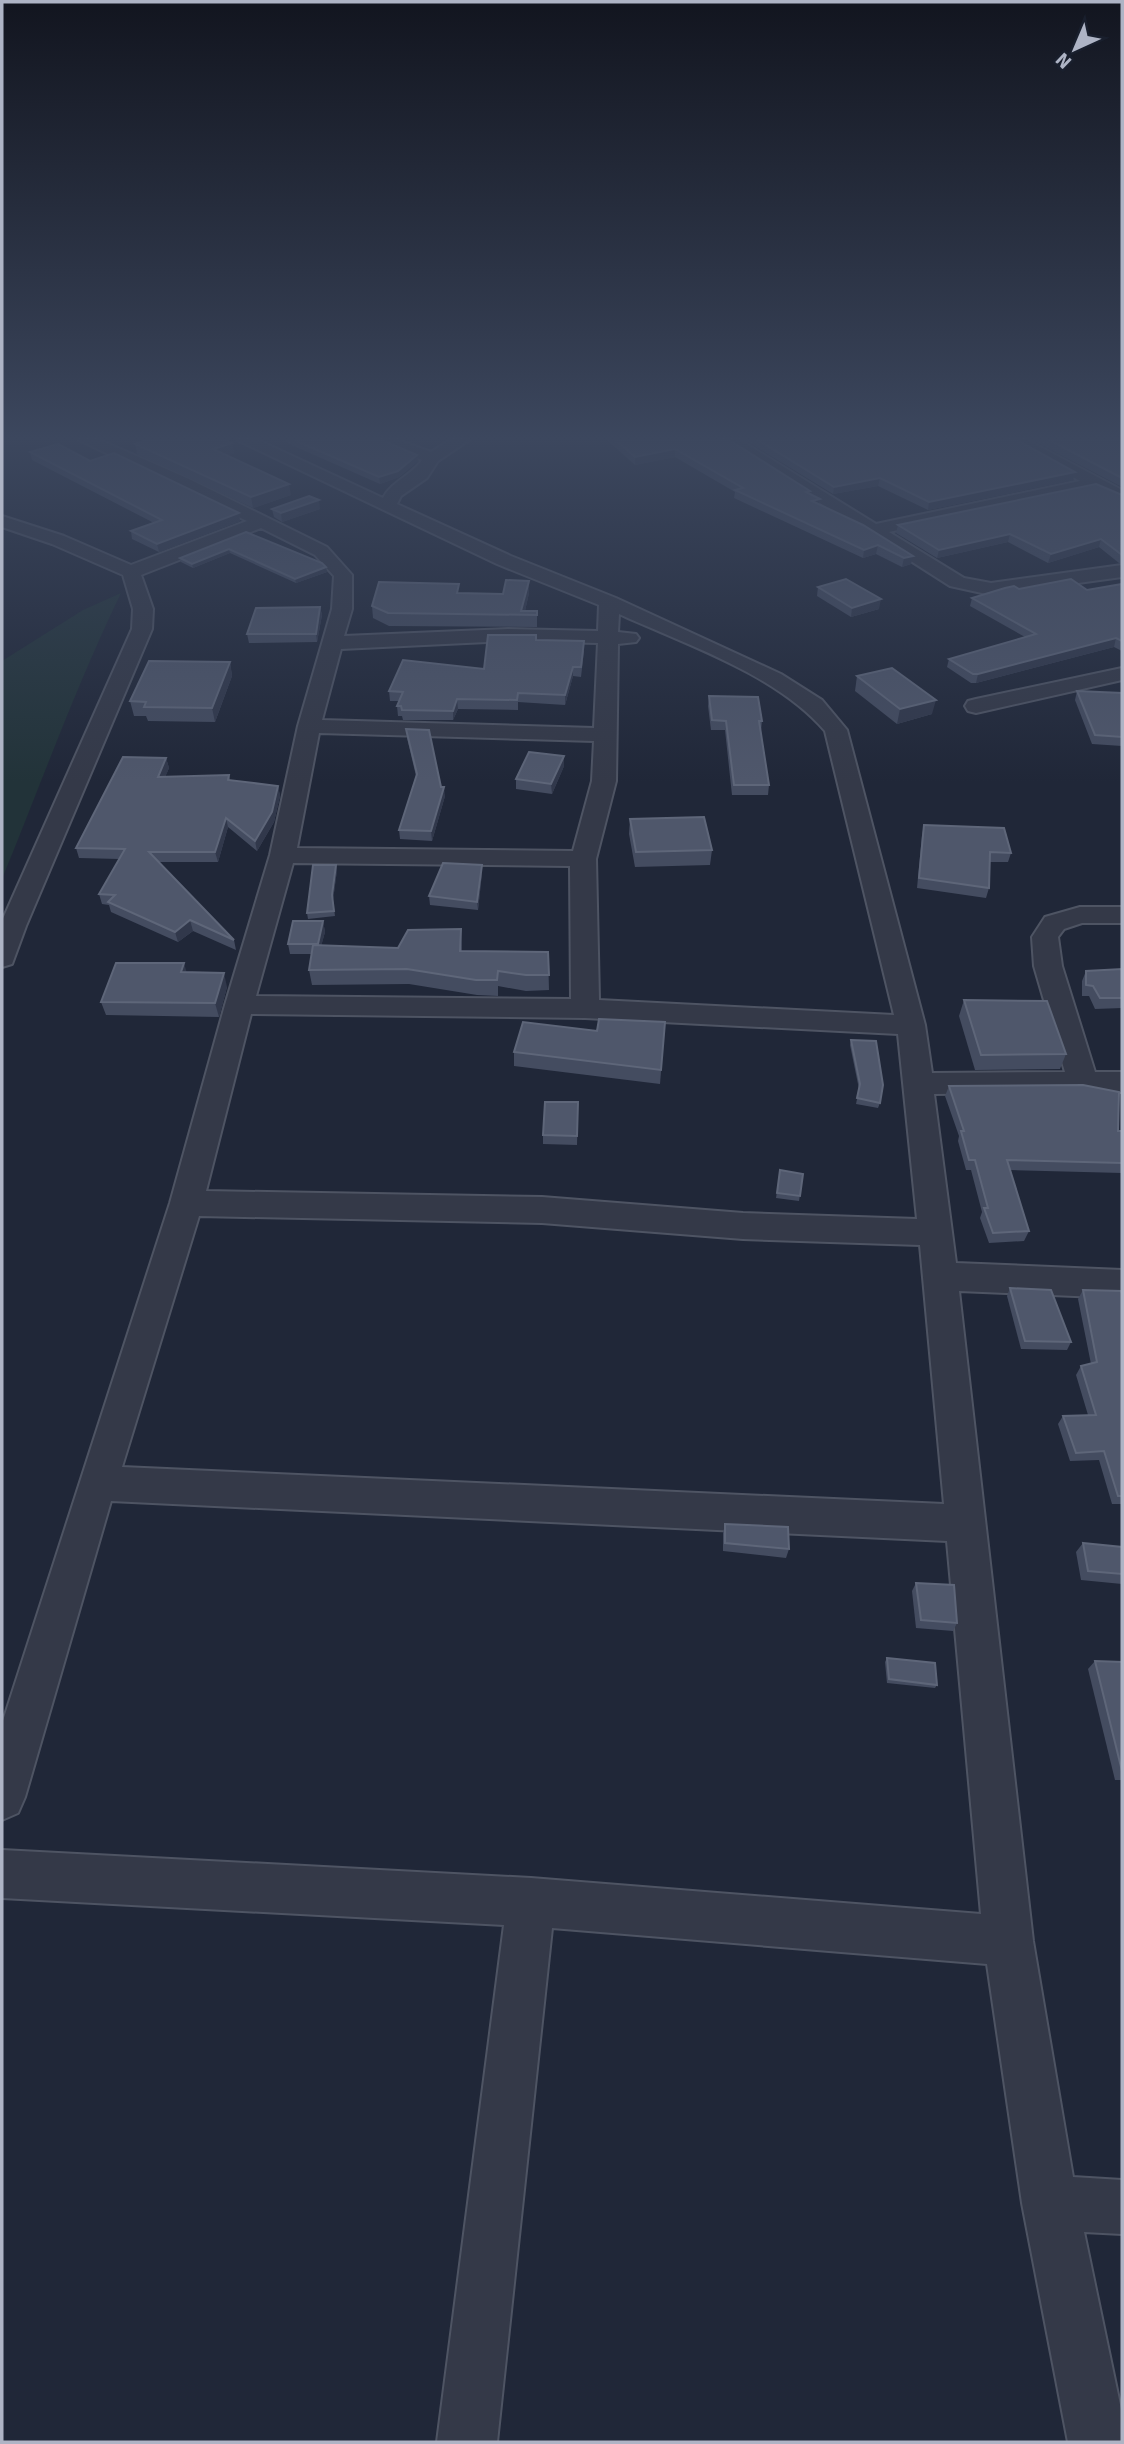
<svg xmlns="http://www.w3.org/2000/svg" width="1124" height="2444" font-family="Signika,sans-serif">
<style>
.green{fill:#223339}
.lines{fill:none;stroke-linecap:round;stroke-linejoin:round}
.minor-casing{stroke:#4e5463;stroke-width:4}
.minor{fill:#343948;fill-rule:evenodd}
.wall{fill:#444c60}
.shaded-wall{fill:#31384b}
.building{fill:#4f576b;stroke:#5e6679;stroke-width:2}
</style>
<rect width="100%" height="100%" fill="#202738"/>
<!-- green -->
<path class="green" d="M121,593C76,686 41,784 2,879V661L83,610Z"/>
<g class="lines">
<defs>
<g id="minor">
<path d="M79,440H100L189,479L327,547L352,575V609L344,636L508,629L598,631L599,605L497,564L237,440H258L383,498C392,481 412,475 422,460L377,443L375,440H398L431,452L450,440H469L438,461L427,478L401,496L397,504L511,556L616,598L781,674L822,700L847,730L925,1025L932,1073L1065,1072L1034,966L1032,937L1045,917L1080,907H1122V923H1082L1064,929L1058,937L1062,966L1095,1072H1122V1092L934,1094L956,1263L1122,1270V1298L959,1291L1033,1941L1073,2177L1122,2180V2234L1084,2232L1122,2414V2442H1068L1022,2203L987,1964L552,1928L497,2442H437L504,1925L2,1898V1850L531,1878L981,1914L947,1541L111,1501L25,1797L18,1813L2,1820V1724L170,1203L225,1005L270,855L298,726L332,609L334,576L315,555L261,528L141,575L153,609L152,629L26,926L12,964L2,967V921L132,629L133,609L123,575L52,544L2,527V516L64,536L131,565L247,521ZM619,614C687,645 776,674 825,731L894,1015L599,1000L596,859L616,781L618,644L636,642L639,638L636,634L618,632ZM508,641L598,643L594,728L322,720L341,649ZM319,733L594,741L592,781L573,851L297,848ZM293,863L570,866L571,999L256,996ZM251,1014L585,1018L898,1034L917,1219L743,1213L542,1197L206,1191ZM199,1216L542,1223L743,1239L920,1245L944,1504L122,1467Z"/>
<path d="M721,440H740L876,524L1080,481L1007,440H1027L1122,490V502L1094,489L889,532L964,578L991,583L1122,565V577L991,595L950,586Z"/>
<path d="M1122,668V680L976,713L968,711L965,706L968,701L976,699Z"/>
</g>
</defs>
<!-- minor casing -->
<use href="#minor" class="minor-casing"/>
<!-- minor -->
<use href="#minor" class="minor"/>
</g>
<!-- wall -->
<g class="wall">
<path d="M286,440H382L417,455L418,461L399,477L380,484L287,443Z"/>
<path d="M607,440H729L810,494L820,499V505L863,525L911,564L902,567L876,554L863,558L734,498L735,492L675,457L635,465Z"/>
<path d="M745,440H1017L1073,480L928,510L878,486L833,494Z"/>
<path d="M1032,440H1122V487Z"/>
<path d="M232,443L234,453L228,455L291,495L253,508L137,454L135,444Z"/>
<path d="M30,452L90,461L240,521L159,552L132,539L131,531L154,523L32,460Z"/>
<path d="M1122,495V563H1119L1099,547L1048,563L1008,542L937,558L896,533L898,525Z"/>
<path d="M272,509H320L282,522L274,517Z"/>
<path d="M246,532L327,572L296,583L230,553L193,568L181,562L180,558Z"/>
<path d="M529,581V593L525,611H537V627L389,626L373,618L372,606L459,593L503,594Z"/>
<path d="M1122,584V651L1114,647L976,683H971L947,667L949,659L1025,637L970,606L972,598L1019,589L1087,590Z"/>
<path d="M818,587L879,609L851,617L817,596Z"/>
<path d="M320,607L322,615L317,642L249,643L247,634Z"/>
<path d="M536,640L584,651L581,677L573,676L565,705L518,702V710L458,709L453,720H403L402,716H398L397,706L399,701H390L389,691L484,669Z"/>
<path d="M230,662L232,676L215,722L148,721L146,716H134L130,701Z"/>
<path d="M857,676L932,714L897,724L855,691Z"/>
<path d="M1077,691L1122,693V746L1092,744L1075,700Z"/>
<path d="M709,696L762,721L761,731L769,785L768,795H732L725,730H711L708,706Z"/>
<path d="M406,729L441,787L445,796L432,841L400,839L399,830L416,776L407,738Z"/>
<path d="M166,758L169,768L165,777L229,775L230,780L278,786L280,796L274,822L257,851L228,827L218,862H159L234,940L236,950L193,931L178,942L111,912L109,905L102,904L99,894L119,859L79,858L76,848Z"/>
<path d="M564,766L552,794L516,789V779Z"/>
<path d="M630,819L712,850L710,865L635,867L629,834Z"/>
<path d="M924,825L1011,853L1008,862H990L989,888L986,898L917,888L922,835Z"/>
<path d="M336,865L337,870L333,900L335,916L308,919L307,913Z"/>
<path d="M482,873L478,910L430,905L429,896Z"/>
<path d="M323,921L325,932L321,946L398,948L461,929L462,951L548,952L549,990L526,991L498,986V996L477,995L409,984L312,985L309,970L312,954H290L288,944Z"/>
<path d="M1122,969V1008L1095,1009L1089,996H1082V981L1086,971Z"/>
<path d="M227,987L219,1017L106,1015L101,1002Z"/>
<path d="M964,1000L1066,1054L1060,1069L975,1070L959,1016Z"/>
<path d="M665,1022L660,1084L514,1066V1052L597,1031Z"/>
<path d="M851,1040L880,1103L878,1108L856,1104L859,1089L850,1045Z"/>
<path d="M949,1086L1118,1131H1122V1173L1010,1170L1029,1231L1024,1241L989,1243L980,1218L982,1212L971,1170H966L958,1141L959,1136L945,1096Z"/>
<path d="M578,1102L577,1145L543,1144V1135Z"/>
<path d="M780,1170L803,1174L799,1201L776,1198Z"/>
<path d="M1010,1288L1071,1342L1067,1350L1021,1349L1007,1296Z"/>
<path d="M1083,1290L1122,1294V1504H1112L1099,1460L1070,1461L1058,1424L1063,1416L1088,1415L1076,1375L1081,1366L1091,1364L1078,1299Z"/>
<path d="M725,1524L789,1549L786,1558L723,1551V1533Z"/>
<path d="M1083,1543L1121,1547L1122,1546V1584L1081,1580L1076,1552Z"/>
<path d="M916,1583L957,1623L953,1631L916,1628L912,1591Z"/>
<path d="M887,1658L937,1685L935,1688L887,1683L885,1662Z"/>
<path d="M1095,1661L1122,1662V1780H1115L1088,1669Z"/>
</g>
<!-- shaded-wall -->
<g class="shaded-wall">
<path d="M232,443L234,453L215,459L213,449Z"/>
<path d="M675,449V457L635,465V457Z"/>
<path d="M417,455L418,461L399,477L380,484L379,477Z"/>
<path d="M1075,472L1073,480L928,510L929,502Z"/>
<path d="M880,478L878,486L833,494L834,487Z"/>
<path d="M289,484L291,495L253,508L251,497Z"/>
<path d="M820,499L819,507L812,501Z"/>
<path d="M319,500L320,509L282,522L281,513Z"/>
<path d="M239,513L240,521L159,552L157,544Z"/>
<path d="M1010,534L1008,542L937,558L939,550Z"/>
<path d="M1101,539L1099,547L1048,563L1051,554Z"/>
<path d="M878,545L876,554L863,558L864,550Z"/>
<path d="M229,549L230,553L193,568L192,564Z"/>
<path d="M913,556L911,564L902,567L904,558Z"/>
<path d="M326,567L327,572L296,583L295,579Z"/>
<path d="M529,581V593L524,615L521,611Z"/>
<path d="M881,599L879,609L851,617L852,608Z"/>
<path d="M320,607L322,615L317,642L316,634Z"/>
<path d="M1116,638L1114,647L976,683L978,674Z"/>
<path d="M230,662L232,676L215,722L212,708Z"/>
<path d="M573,667V676L565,705V695Z"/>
<path d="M457,699L458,709L453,720V711Z"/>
<path d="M936,700L932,714L897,724L900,709Z"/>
<path d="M564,756V766L552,794L551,784Z"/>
<path d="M166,758L169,768L161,787L158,777Z"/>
<path d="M278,786L280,796L274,822L257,851L255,841Z"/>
<path d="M444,787L445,796L432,841L431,831Z"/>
<path d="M226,818L228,827L218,862L215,852Z"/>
<path d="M336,865L337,870L333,900L335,916L332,895Z"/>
<path d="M482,865V873L478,910L477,902Z"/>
<path d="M190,920L193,931L178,942L175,932Z"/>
<path d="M323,921L325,932L319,954L318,944Z"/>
<path d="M184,963L188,977L181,972Z"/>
<path d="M224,973L227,987L219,1017L215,1003Z"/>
</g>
<!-- building -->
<g class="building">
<path d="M147,440H225L232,443L213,449L289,484L251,497L135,444Z"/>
<path d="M294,440H382L417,455L398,471L379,477Z"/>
<path d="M616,440H729L810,491L806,492L820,499L812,501L863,525L913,556L904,558L878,545L864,550L735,490L743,488L675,449L635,457Z"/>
<path d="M758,440H1017L1075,472L929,502L880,478L834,487Z"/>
<path d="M1049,440H1122V478Z"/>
<path d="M58,444L90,461L114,453L239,513L157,544L131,531L162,520L30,452Z"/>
<path d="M1096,484L1122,495V555L1101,539L1051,554L1010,534L939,550L898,525Z"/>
<path d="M309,496L319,500L281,513L272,509Z"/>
<path d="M246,532L322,563L326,567L295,579L229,549L192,564L180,558Z"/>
<path d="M846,579L881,599L852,608L818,587Z"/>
<path d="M1071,579L1087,590L1122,584V641L1116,638L978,674H973L949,659L1036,634L972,598L1005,588L1014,586L1019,589Z"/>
<path d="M506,580L529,581L521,611H537V615L388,613L372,606L379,582L459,584L457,593L503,594Z"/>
<path d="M320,607L316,634H247L256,608Z"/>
<path d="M488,635H536V640L584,641L581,667H573L565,695L518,693L517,700L457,699L453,711L402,710L401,706H397L403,692L389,691L403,660L484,669Z"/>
<path d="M149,661L230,662L212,708L144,707L146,702L130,701Z"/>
<path d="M892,668L936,700L900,709L857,676Z"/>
<path d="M1077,691L1122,693V737L1095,735Z"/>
<path d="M709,696L758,697L762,721H759L769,785H734L726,721L712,720Z"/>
<path d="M406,729L429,730L441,787H444L431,831L399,830L417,774Z"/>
<path d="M529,752L564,756L551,784L516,779Z"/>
<path d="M123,757L166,758L158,777L229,775L228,780L278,786L272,812L255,841L226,818L215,852H149L234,940L190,920L175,932L108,902L115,895L99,894L125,849L76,848Z"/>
<path d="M704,817L712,850L636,852L630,819Z"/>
<path d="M924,825L1004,828L1011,853L990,852L989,888L919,878Z"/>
<path d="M443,863L482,865L477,902L429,896Z"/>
<path d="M313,865H336L332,895L334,911L307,913Z"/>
<path d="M293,921H323L318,944H288Z"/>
<path d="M461,929L460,951L548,952L549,975H526L498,971L497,980H476L407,969L309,970L313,945L398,948L408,930Z"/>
<path d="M116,963H184L181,972L224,973L215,1003L101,1002Z"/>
<path d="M1122,969V998H1100L1093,986L1086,985V971Z"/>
<path d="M964,1000L1047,1001L1066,1054L981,1055Z"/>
<path d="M599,1019L665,1022L661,1070L514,1052L523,1022L597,1031Z"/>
<path d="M851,1040L876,1041L883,1085L880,1103L857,1098L860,1084Z"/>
<path d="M1083,1085L1119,1092L1118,1131H1122V1163L1007,1160L1029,1231L993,1233L984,1208H988L975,1160H969L961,1131H964L949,1086Z"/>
<path d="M545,1102H578L577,1136L543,1135Z"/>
<path d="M780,1170L803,1174L800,1196L777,1193Z"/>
<path d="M1010,1288L1051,1290L1071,1342L1025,1341Z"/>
<path d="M1083,1290L1121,1291L1122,1294V1496H1118L1104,1451L1076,1453L1063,1416L1096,1415L1081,1366L1097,1362Z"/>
<path d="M725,1524L788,1527L789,1549L725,1543Z"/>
<path d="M1083,1543L1122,1547V1574L1088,1571Z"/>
<path d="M916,1583L954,1585L957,1623L921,1620Z"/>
<path d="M887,1658L935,1663L937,1685L889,1679Z"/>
<path d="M1095,1661L1122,1662V1771Z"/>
</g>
<!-- sky -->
<linearGradient id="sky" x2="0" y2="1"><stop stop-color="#12151f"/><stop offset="0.56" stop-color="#3c475e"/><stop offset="1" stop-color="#3c475e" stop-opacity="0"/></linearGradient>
<rect width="1124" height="782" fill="url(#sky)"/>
<!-- border -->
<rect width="1124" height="2444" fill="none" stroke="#aeb4c5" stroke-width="7"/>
<!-- north arrow -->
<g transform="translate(1075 49) rotate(224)" stroke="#191f2d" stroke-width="5" paint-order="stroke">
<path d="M0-5L12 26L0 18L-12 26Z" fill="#aeb4c5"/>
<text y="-10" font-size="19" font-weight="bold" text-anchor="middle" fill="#aeb4c5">N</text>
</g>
</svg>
